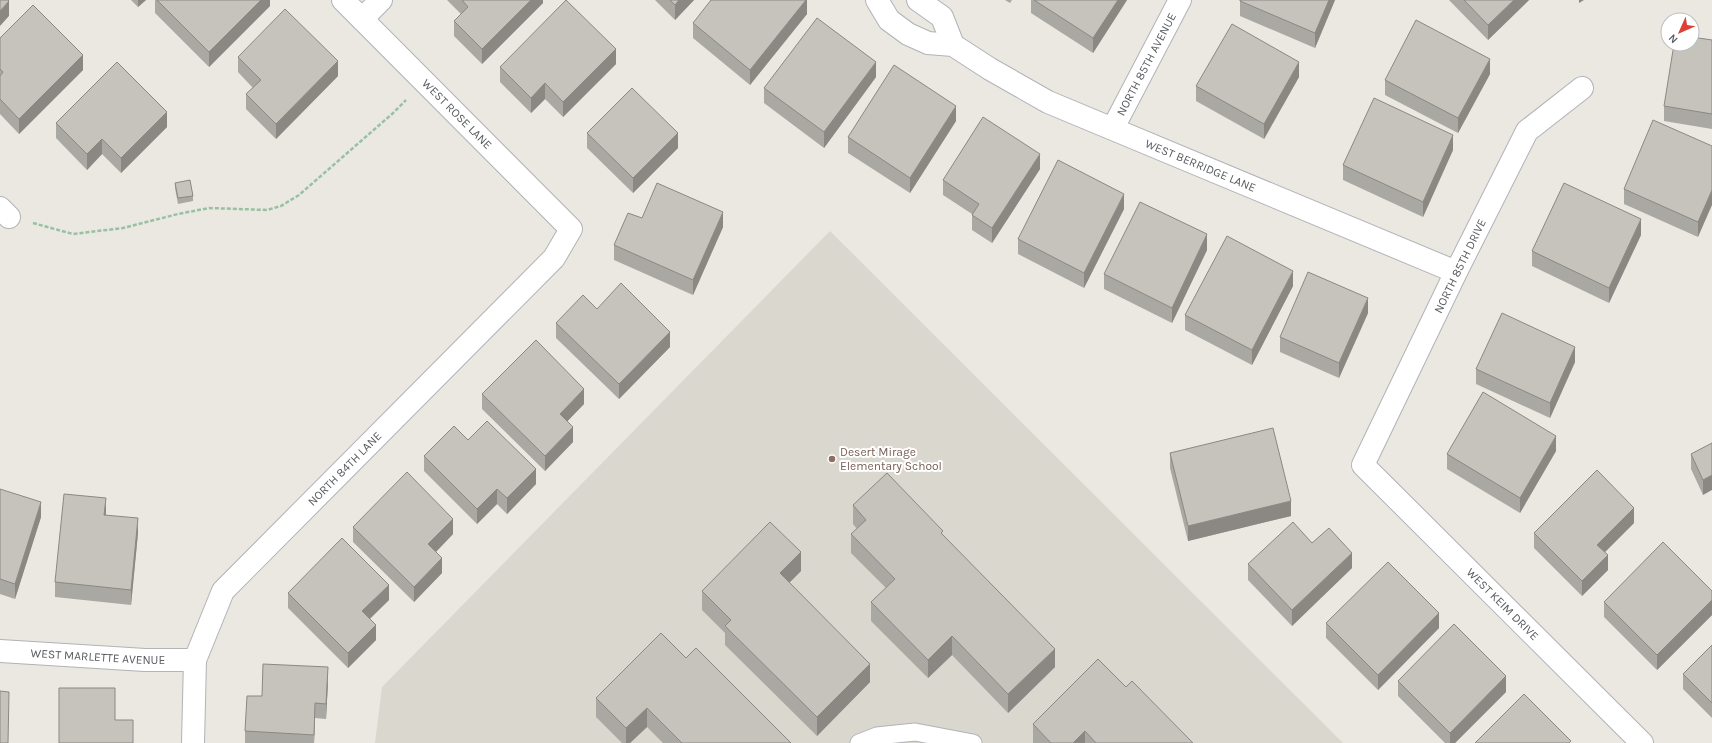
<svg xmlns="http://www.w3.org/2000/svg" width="1712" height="743" font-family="Karla,sans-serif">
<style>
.education{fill:#dad7ce}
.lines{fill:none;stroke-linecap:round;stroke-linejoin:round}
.service-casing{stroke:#b0b3b7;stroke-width:19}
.minor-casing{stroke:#b0b3b7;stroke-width:24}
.path{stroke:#98c1a3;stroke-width:2.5;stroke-dasharray:4 2;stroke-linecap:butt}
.service{stroke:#fff;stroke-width:17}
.minor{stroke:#fff;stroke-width:22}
.wall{fill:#aaa8a3}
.shaded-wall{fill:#8b8884}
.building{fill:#c6c3bd;stroke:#8b8884}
.education-dot{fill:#8d6e63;stroke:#fff;stroke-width:1.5}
.labels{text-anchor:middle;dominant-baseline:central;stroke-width:4;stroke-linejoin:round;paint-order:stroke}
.street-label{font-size:12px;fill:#595c60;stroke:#fff}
.education-label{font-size:12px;fill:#785e54;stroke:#fff;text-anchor:start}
</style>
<rect width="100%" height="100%" fill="#eae8e0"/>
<!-- education -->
<path class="education" d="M830,231L1343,743H375L382,687Z"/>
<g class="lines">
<defs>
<path id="service" d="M859,743L877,736L915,732L973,743"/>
<g id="minor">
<path id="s1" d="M877,0L889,20L908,34L928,43L953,45L990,69L1048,102L1456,272"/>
<path d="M918,0L942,17L953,45"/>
<path d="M362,19L381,0"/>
<path id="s2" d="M1582,88L1527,131L1456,272L1363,465L1642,743"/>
<path id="s3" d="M1113,128L1180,0"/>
<path d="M0,208L9,217"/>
<path id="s4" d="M0,651L145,660H195"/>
<path id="s5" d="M193,743L195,660L223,591L554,258L571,229L343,0"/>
</g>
</defs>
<!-- service casing -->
<use href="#service" class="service-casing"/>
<!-- minor casing -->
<use href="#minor" class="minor-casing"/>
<!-- path -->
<path class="path" d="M33,223L73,234L123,228L178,214L209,208L267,210L281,206L299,195L392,114L406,100"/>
<!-- service -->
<use href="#service" class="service"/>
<!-- minor -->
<use href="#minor" class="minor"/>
</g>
<!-- wall -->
<g class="wall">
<path d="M131,0H146L138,7Z"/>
<path d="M155,0H270V6L209,67L155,13Z"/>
<path d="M447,0H543V3L482,64L454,36V21L461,14Z"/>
<path d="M655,0H694L675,20Z"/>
<path d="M807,0V14L750,85L693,38V23Z"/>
<path d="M1005,0H1012L1010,3Z"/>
<path d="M1031,0H1127L1093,53L1031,13Z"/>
<path d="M1240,0H1335L1315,48L1240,16Z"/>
<path d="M1449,0H1529L1488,40Z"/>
<path d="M0,38L83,70L19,134L0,114Z"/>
<path d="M1712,40V129L1664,121V106Z"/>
<path d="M238,57L338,76L276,139L246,109V94L253,88L238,72Z"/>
<path d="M616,64L563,117L545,99L531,113L500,82V67Z"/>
<path d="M1490,74L1458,133L1385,95V80Z"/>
<path d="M876,77L824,148L764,103V88Z"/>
<path d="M1299,77L1264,139L1196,101V86Z"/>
<path d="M956,121L910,193L848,153V137Z"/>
<path d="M56,123L167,127L121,173L102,154L87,170L56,138Z"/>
<path d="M587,133L678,148L633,193L587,148Z"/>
<path d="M1712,146L1698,237L1624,204V189Z"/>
<path d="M1453,150L1423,217L1343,180V165Z"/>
<path d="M1040,169L992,243L972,230V214L943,195V180Z"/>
<path d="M175,183L193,196V201L178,204L175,188Z"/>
<path d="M1124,209L1084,288L1018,254V239Z"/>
<path d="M642,218L723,227L693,295L614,260V245Z"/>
<path d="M1641,235L1609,303L1532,266V251Z"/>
<path d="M1207,250L1172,323L1104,289V274Z"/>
<path d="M1293,286L1252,365L1185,330V315Z"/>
<path d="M597,309L670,347L619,399L556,338V323Z"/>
<path d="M1368,313L1339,378L1280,352V337Z"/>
<path d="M1575,362L1550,418L1476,384V369Z"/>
<path d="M482,394L584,404L567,421L573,442L545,471L482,409Z"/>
<path d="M1712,443L1703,495L1691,469V454Z"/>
<path d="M1556,451L1520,513L1447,469V454Z"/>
<path d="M1170,453L1291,516L1188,541L1170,468Z"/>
<path d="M424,456L536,484L507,514L497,504L477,524L424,471Z"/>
<path d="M0,489L41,517L15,599L0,594Z"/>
<path d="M853,505L943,535L1055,667L1008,713L952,655L928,678L871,621V602L886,588L851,553V534L857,529L853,524Z"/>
<path d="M106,513V515L138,533L131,605L55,597V582Z"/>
<path d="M1634,523L1605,552L1608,570L1582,596L1534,548V533Z"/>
<path d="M353,527L453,534L436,552L442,573L414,602L353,542Z"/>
<path d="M1248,564L1352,568L1292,626L1248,580Z"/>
<path d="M801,571L789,583L870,682L817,736L725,645V633L702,610V591Z"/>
<path d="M1712,591V615L1657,670L1604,617V602Z"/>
<path d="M288,593L389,600L370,619L376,640L348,668L288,608Z"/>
<path d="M1326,623L1439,628L1378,690L1326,638Z"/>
<path d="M1712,645V718L1683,689V674Z"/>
<path d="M686,658L791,743H663L647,727L630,743H622L596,717V698Z"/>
<path d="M1398,681L1506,692L1455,743H1445L1398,696Z"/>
<path d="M328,682L326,719L315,718L314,743H245V731L262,696Z"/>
<path d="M1126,687L1193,743H1033V724Z"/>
</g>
<!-- shaded-wall -->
<g class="shaded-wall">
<path d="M138,0H146L138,7Z"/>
<path d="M261,0H270V6L209,67V52Z"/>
<path d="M531,0H543V3L482,64V49Z"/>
<path d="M679,0H694L675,20V5Z"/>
<path d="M806,0H807V14L750,85V70Z"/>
<path d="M1118,0H1127L1093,53V38Z"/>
<path d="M1329,0H1335L1315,48V33Z"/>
<path d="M1514,0H1529L1488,40V25Z"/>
<path d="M1579,0H1584L1579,3Z"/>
<path d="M9,1V16L0,26V11Z"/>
<path d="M616,49V64L563,117V102Z"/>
<path d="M83,55V70L19,134V119Z"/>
<path d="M1490,59V74L1458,133V118Z"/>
<path d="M338,61V76L276,139V124Z"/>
<path d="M876,62V77L824,148V132Z"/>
<path d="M1299,62V77L1264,139V124Z"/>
<path d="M545,83V99L531,113V98Z"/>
<path d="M956,106V121L910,193V178Z"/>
<path d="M167,112V127L121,173V158Z"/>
<path d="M678,133V148L633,193V178Z"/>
<path d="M1453,135V150L1423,217V202Z"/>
<path d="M102,139V154L87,170V154Z"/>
<path d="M1040,154V169L992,243V228Z"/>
<path d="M1712,190V205L1698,237V222Z"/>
<path d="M1124,194V209L1084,288V273Z"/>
<path d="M723,212V227L693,295V280Z"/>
<path d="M1641,219V235L1609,303V288Z"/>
<path d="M1207,234V250L1172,323V308Z"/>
<path d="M1293,271V286L1252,365V350Z"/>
<path d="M1368,298V313L1339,378V363Z"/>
<path d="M670,332V347L619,399V384Z"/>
<path d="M1575,347V362L1550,418V403Z"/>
<path d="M584,389V404L560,429V414Z"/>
<path d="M573,427V442L545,471V456Z"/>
<path d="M1556,436V451L1520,513V498Z"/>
<path d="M536,469V484L507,514V498Z"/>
<path d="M1712,475V490L1703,495V480Z"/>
<path d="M497,489V504L477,524V509Z"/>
<path d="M106,498V513L104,530V515Z"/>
<path d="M1291,501V516L1188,541V526Z"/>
<path d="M41,502V517L15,599V584Z"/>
<path d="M1634,508V523L1597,560V545Z"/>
<path d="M138,518V533L131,605V590Z"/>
<path d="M453,519V534L428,560V544Z"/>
<path d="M801,552V571L780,592V573Z"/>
<path d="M1352,553V568L1292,626V610Z"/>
<path d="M1608,555V570L1582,596V581Z"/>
<path d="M442,558V573L414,602V587Z"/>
<path d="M389,585V600L362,626V611Z"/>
<path d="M1712,600V615L1657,670V655Z"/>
<path d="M1439,613V628L1378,690V675Z"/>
<path d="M376,625V640L348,668V653Z"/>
<path d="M952,636V655L928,678V660Z"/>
<path d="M1055,649V667L1008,713V694Z"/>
<path d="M870,664V682L817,736V717Z"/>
<path d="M328,667V682L326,719V704Z"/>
<path d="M1506,676V692L1455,743H1450V733Z"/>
<path d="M315,703V718L314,743V735Z"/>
<path d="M647,708V727L630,743H626V728Z"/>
<path d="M1085,731V743H1073Z"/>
</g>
<!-- building -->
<g class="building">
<path d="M0,0H8L9,1L0,11Z"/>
<path d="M157,0H261L209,52Z"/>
<path d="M462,0H531L482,49L454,21L468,7Z"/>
<path d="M566,0L616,49L563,102L545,83L531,98L500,67Z"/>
<path d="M670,0H679L675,5Z"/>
<path d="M711,0H806L750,70L693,23Z"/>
<path d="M1034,0H1118L1093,38Z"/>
<path d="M1240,0H1329L1315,33L1240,1Z"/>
<path d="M1464,0H1514L1488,25Z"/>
<path d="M33,5L83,55L19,119L0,99V76L3,72L0,69V38Z"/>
<path d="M285,9L338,61L276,124L246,94L261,80L238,57Z"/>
<path d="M817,18L876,62L824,132L764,88Z"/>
<path d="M1416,20L1490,59L1458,118L1385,80Z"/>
<path d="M1232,24L1299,62L1264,124L1196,86Z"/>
<path d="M1692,37L1712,40V114L1664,106L1674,44H1692Z"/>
<path d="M117,62L167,112L121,158L102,139L87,154L56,123Z"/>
<path d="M894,65L956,106L910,178L848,137Z"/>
<path d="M632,88L678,133L633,178L587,133Z"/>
<path d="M1374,98L1453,135L1423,202L1343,165Z"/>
<path d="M983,117L1040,154L992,228L972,215L979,204L943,180Z"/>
<path d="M1653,120L1712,146V190L1698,222L1624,189Z"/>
<path d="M1058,160L1124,194L1084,273L1018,239Z"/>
<path d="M190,180L193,196L178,198L175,183Z"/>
<path d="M657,183L723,212L693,280L614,245L628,213L642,218Z"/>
<path d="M1564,183L1641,219L1609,288L1532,251Z"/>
<path d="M1140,202L1207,234L1172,308L1104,274Z"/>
<path d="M1227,236L1293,271L1252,350L1185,315Z"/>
<path d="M1308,272L1368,298L1339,363L1280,337Z"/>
<path d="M621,283L670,332L619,384L556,323L583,295L597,309Z"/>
<path d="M1502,313L1575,347L1550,403L1476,369Z"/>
<path d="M536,340L584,389L560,414L573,427L545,456L482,394Z"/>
<path d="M1483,392L1556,436L1520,498L1447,454Z"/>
<path d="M487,421L536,469L507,498L497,489L477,509L424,456L454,426L468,440Z"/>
<path d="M1273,428L1291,501L1188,526L1170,453Z"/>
<path d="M1712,443V475L1703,480L1691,454Z"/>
<path d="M1597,470L1634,508L1597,545L1608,555L1582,581L1534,533Z"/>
<path d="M407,472L453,519L428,544L442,558L414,587L353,527Z"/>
<path d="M887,473L943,531L941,533L1055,649L1008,694L952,636L928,660L871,602L895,579L851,534L866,520L853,505Z"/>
<path d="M0,489L41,502L15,584L0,579Z"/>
<path d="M64,494L106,498L104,515L138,518L131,590L55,582Z"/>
<path d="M770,522L801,552L780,573L870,664L817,717L725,626L731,620L702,591Z"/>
<path d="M1293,522L1312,543L1329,528L1352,553L1292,610L1248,564Z"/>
<path d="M342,538L389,585L362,611L376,625L348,653L288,593Z"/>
<path d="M1663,542L1712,591V600L1657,655L1604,602Z"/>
<path d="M1388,562L1439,613L1378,675L1326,623Z"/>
<path d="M1454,624L1506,676L1450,733L1398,681Z"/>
<path d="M661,633L686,658L696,648L791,743H682L647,708L626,728L596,698Z"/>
<path d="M1712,645V703L1683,674Z"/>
<path d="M1098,659L1126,687L1132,681L1193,743H1096L1085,731L1073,743H1051L1033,724Z"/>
<path d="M263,664L328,667L326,704L315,703L314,735L245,731L247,696H262Z"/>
<path d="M59,688H115V720H133V743H59Z"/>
<path d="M0,691L9,692L8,743H0Z"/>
<path d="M1524,694L1571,741L1569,743H1475Z"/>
</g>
<!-- markers -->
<circle class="education-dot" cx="832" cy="459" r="4"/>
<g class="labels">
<!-- street labels -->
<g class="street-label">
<text stroke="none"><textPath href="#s3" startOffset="72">NORTH 85TH AVENUE</textPath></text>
<text transform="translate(457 114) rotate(45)">WEST ROSE LANE</text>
<text stroke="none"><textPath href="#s1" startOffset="370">WEST BERRIDGE LANE</textPath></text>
<text transform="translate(1460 266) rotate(-64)">NORTH 85TH DRIVE</text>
<text stroke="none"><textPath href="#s5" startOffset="330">NORTH 84TH LANE</textPath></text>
<text stroke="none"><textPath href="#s2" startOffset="639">WEST KEIM DRIVE</textPath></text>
<text stroke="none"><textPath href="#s4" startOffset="98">WEST MARLETTE AVENUE</textPath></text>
</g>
<!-- education labels -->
<g class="education-label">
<text x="840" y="452">Desert Mirage<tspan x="840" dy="14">Elementary School</tspan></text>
</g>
</g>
<!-- north arrow -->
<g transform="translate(1680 32) rotate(225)"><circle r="19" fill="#ffffff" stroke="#bdbebf"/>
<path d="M0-3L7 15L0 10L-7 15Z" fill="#db4235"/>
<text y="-6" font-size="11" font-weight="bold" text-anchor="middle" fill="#595c60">N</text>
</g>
</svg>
